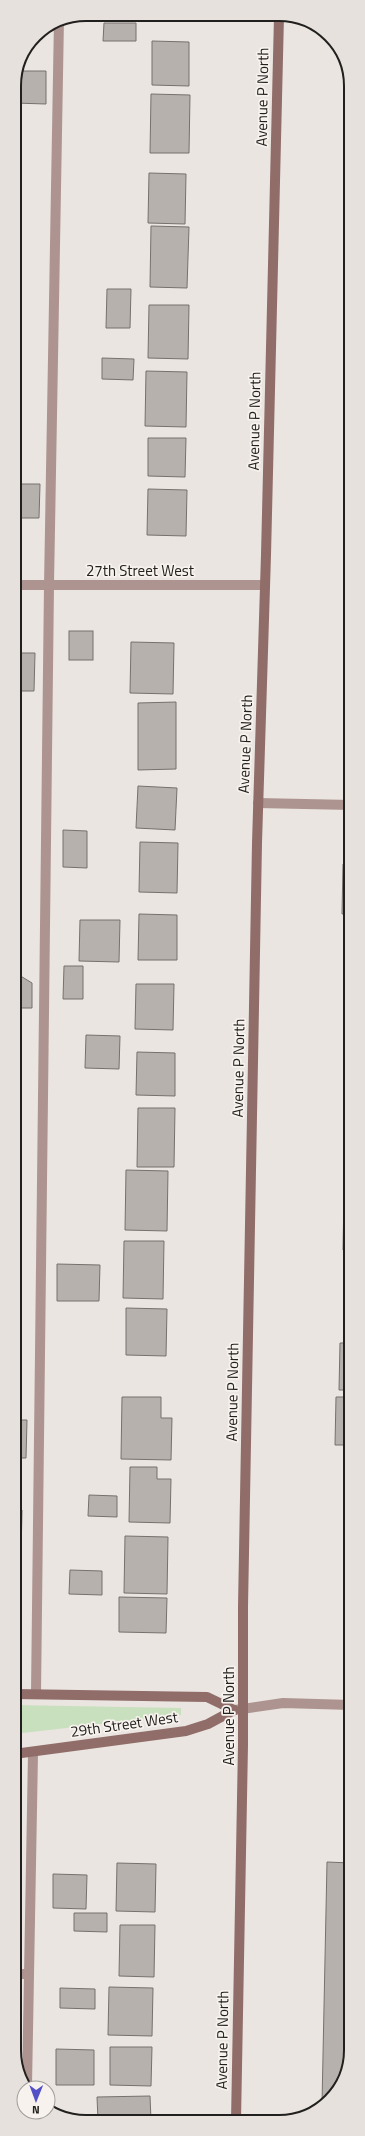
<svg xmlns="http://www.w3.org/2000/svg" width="365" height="2136" font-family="'Titillium Web',sans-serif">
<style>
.green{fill:#c9e0bf}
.building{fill:#b7b1ae;stroke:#77716e}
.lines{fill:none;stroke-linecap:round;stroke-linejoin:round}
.lane{stroke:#ad9491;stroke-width:10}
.street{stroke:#ad9491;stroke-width:10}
.secondary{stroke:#906d69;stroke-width:10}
.labels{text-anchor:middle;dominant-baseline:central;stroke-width:3.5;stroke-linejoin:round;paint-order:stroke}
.street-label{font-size:15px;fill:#21201e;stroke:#f7f2ed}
.rim{fill:none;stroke:#21201e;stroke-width:2}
</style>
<rect width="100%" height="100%" fill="#eae5e0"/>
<!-- green -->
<path class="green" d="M14,1705L181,1708V1715L14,1734Z"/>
<!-- building -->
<g class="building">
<rect x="149" y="15" width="39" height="2"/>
<path d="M104,23H136V41H103Z"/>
<path d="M152,41L189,42V86L152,85Z"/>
<path d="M19,71H46V104L14,103V81Z"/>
<path d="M151,94L190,95L189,153H150Z"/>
<path d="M149,173L186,174L185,224L148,223Z"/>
<path d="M151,226L189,227L187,288L150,287Z"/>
<path d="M107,289H131L130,328H106Z"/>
<path d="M149,305H189L188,359L148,358Z"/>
<path d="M102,358L134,359L133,380L102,379Z"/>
<path d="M146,371L187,372L186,427L145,426Z"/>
<path d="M14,379H20L19,413H14Z"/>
<path d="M148,438H186L185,477L148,476Z"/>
<path d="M14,484H40L39,518H14Z"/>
<path d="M148,489L187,490L186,536L147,535Z"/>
<rect x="69" y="631" width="24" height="29"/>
<path d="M131,642L174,643L173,694L130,693Z"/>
<path d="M14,653H35L34,691H14Z"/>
<path d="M176,702V769L138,770V703Z"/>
<path d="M138,786L177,788L175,830L136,828Z"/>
<path d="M63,830L87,831V868L63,867Z"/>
<path d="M140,842L178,843L177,893L139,892Z"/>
<path d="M343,864H351V914H342Z"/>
<path d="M139,914L177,915V960H138Z"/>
<path d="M80,920H120L119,962L79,961Z"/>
<path d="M345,928H351V978H344Z"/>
<path d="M64,966H83V999H63Z"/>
<path d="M14,972L32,983V1008H14Z"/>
<path d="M136,984H174L173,1030L135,1029Z"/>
<rect x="344" y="999" width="7" height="40"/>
<path d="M86,1035L120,1036L119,1069L85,1068Z"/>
<path d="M137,1052L175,1053V1096L136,1095Z"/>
<rect x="346" y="1054" width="5" height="63"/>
<path d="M138,1108H175L174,1167H137Z"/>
<path d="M351,1129V1188H346V1130Z"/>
<path d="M126,1170L168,1171L167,1231L125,1230Z"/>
<path d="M344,1195L351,1196V1250H343Z"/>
<path d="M124,1241H164L163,1299L123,1298Z"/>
<path d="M14,1245H17L16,1278H14Z"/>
<path d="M57,1264L100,1265L99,1301H57Z"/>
<path d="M126,1308L167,1309L166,1356L126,1355Z"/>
<path d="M340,1343H351V1390H339Z"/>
<path d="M122,1397H161V1418H172L171,1460L121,1459Z"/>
<path d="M336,1397H351V1445H335Z"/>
<path d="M14,1420H27L26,1458H14Z"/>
<path d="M130,1467H157V1479H171L170,1523L129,1522Z"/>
<path d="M89,1495L117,1496V1517L88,1516Z"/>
<path d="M14,1510H22L21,1556H14Z"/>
<path d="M125,1536L168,1537L167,1594L124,1593Z"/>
<path d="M70,1570L102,1571V1595L69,1594Z"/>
<path d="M119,1597L167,1598L166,1633L119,1632Z"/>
<path d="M327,1862L351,1863V2051L346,2078L330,2101L322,2104Z"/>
<path d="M117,1863L156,1864L155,1912L116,1911Z"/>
<path d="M53,1874L87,1875L86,1909L53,1908Z"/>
<path d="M74,1913H107V1932L74,1931Z"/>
<path d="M120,1925H155L154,1977L119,1976Z"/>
<path d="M109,1987L153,1988L152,2036L108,2035Z"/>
<path d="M60,1988L95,1989V2009L60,2008Z"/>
<path d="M110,2047H152L151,2086L110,2085Z"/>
<path d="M56,2049L94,2050V2085H56Z"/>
<path d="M150,2096L151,2120H98L97,2097Z"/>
</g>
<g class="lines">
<!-- lane -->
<g class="lane">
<path d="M36,1694L49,585L59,19"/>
<path d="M14,1974H29"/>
<path d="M27,2086L33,1753"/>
</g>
<!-- street -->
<g class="street">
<path d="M14,585H265"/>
<path d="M258,803L351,805"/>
<path d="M235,1710L283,1703L351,1705"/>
</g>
<!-- secondary -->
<g class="secondary">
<path d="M14,1694L207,1697L234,1710"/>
<path d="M14,1754L186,1731L208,1724L234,1710"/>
<path d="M236,2121L243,1745V1607L257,843L266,555L279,16"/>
</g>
</g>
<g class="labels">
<!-- street labels -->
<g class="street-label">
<text transform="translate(262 97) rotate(-89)">Avenue P North</text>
<text transform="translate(254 421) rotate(-89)">Avenue P North</text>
<text x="140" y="570">27th Street West</text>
<text transform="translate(245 744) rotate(-88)">Avenue P North</text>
<text transform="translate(238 1068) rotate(-89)">Avenue P North</text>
<text transform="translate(232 1392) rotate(-89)">Avenue P North</text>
<text transform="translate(228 1716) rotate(-90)">Avenue P North</text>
<text transform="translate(124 1724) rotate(-8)">29th Street West</text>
<text transform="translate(222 2040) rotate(-89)">Avenue P North</text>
</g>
</g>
<!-- crop -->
<path d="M0 0H365V2136H0ZM86 21H279A65 65 0 0 1 344 86V2050A65 65 0 0 1 279 2115H86A65 65 0 0 1 21 2050V86A65 65 0 0 1 86 21Z" fill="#e6e1dc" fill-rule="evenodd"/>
<path class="rim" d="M86 21H279A65 65 0 0 1 344 86V2050A65 65 0 0 1 279 2115H86A65 65 0 0 1 21 2050V86A65 65 0 0 1 86 21Z"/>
<!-- north arrow -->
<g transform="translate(36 2100) rotate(181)"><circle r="19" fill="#f7f2ed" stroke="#a19e9a"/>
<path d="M0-3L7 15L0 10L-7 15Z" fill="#5250c7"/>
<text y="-6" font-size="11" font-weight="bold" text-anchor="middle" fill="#21201e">N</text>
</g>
</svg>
